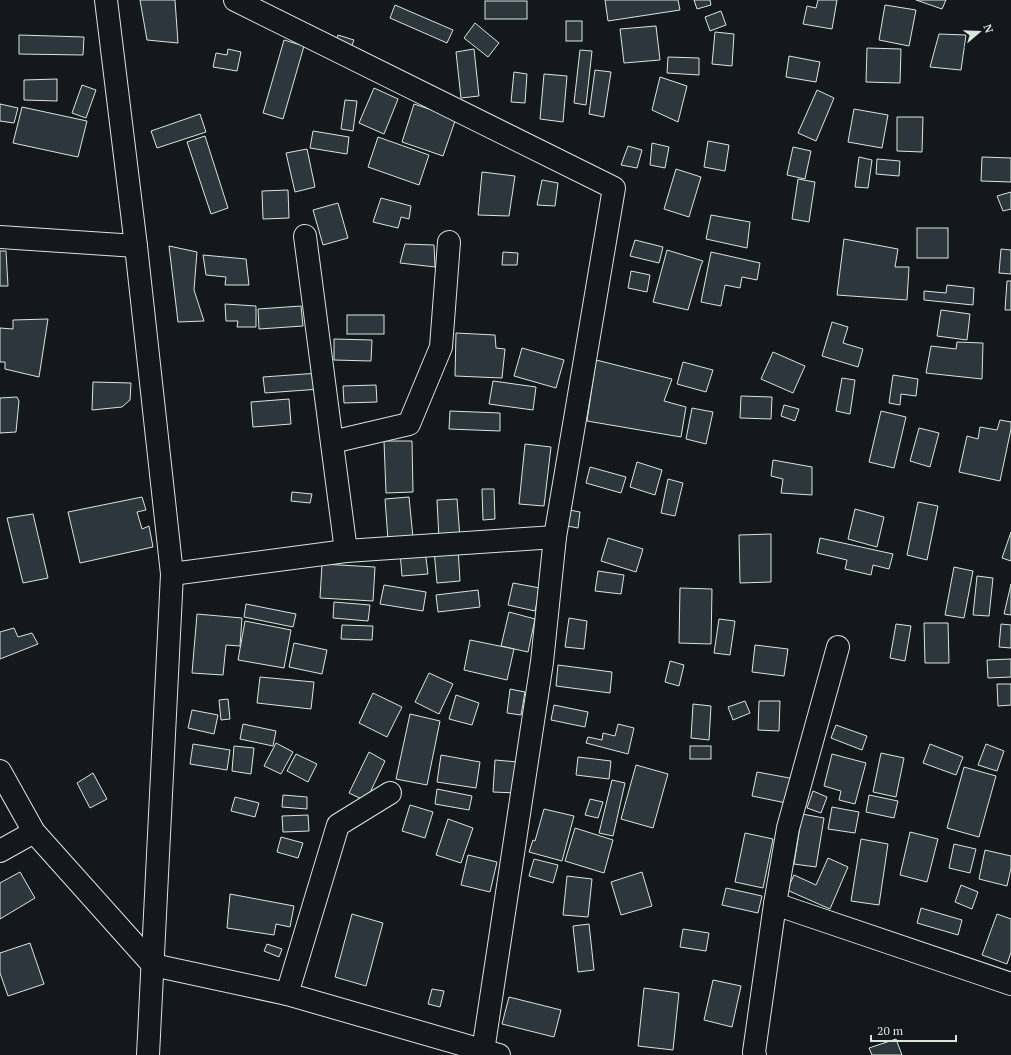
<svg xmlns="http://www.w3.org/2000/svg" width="1011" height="1055" font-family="'PT Serif',serif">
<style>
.building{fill:#2c363c;stroke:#d8e6dc}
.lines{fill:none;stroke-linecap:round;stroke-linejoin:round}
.minor-casing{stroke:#d8e6dc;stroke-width:24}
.minor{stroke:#14181c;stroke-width:22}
</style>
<rect width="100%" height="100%" fill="#14181c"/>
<!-- building -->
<g class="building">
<path d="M140,0H175L178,43L147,40Z"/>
<path d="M605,0H678L680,10L608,21Z"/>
<path d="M694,0H710L711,5L697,9Z"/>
<path d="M818,0H837L832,29L803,24L807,6L816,8Z"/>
<path d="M916,0H946L942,9Z"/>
<rect x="485" y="1" width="42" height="18"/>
<path d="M395,5L453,30L447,43L390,18Z"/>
<path d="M885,5L916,10L909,46L879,40Z"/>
<path d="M721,11L726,25L710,31L705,17Z"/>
<rect x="566" y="21" width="16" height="20"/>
<path d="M475,23L499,43L488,57L464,38Z"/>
<path d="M656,26L660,60L624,63L620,29Z"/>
<path d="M715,32L734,34L732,66L712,64Z"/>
<path d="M939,34L966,35L961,70L930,67Z"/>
<path d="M19,35L84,37L83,55L19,54Z"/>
<path d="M338,35L354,40L349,53L333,48Z"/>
<path d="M284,40L304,46L283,119L263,113Z"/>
<path d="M867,48L901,49L900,83L866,82Z"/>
<path d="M228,49L241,52L237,71L213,67L216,53L227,55Z"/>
<path d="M474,49L479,96L461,98L456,52Z"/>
<path d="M580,50L592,51L586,105L574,103Z"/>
<path d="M789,56L820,62L816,82L786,77Z"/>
<path d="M668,57L699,58V75L667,73Z"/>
<path d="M595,70L611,72L604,117L589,114Z"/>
<path d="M514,72L527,74L525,103L511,102Z"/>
<path d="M544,74L567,76L563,122L540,119Z"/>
<path d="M660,77L687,86L678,122L652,110Z"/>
<path d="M57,79V101L24,100V80Z"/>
<path d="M82,85L96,90L86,118L72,113Z"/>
<path d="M374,88L398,99L384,134L359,123Z"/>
<path d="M817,90L834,98L816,141L798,133Z"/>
<path d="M345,100L357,101L353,131L341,129Z"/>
<path d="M0,104L18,108L14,123L0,121Z"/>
<path d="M414,104L456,118L443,156L402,142Z"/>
<path d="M22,107L87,121L78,157L13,143Z"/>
<path d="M854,109L888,115L882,148L848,142Z"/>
<path d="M200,114L206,132L157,148L151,131Z"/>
<path d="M897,117H923L922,152L897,151Z"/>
<path d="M313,131L349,137L347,154L310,148Z"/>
<path d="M205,136L228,208L211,214L187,142Z"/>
<path d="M378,137L429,155L419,185L368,167Z"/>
<path d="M708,141L729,145L725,171L704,167Z"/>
<path d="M652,143L669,147L665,168L650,165Z"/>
<path d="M628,146L642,150L637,168L621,165Z"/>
<path d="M793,147L811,151L805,179L787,175Z"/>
<path d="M307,149L315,187L295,192L286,153Z"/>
<path d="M859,157L872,160L868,188L855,187Z"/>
<path d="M982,157L1011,158V182L981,181Z"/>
<path d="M877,159L900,161L899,176L876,174Z"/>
<path d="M676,169L701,177L689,217L664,209Z"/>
<path d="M482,172L515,176L509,216L478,215Z"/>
<path d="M798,179L815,182L809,222L792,219Z"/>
<path d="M542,180L558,183L555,206L537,205Z"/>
<path d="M288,190L289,218L263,219L262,191Z"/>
<path d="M1011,192V209L1003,211L997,196Z"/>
<path d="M381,198L411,206L409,219L401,217L398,228L373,222Z"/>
<path d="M338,203L348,238L323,245L313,210Z"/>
<path d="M711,215L750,222L747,248L706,239Z"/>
<rect x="917" y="228" width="31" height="30"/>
<path d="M844,239L898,249L895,267H909L907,300L837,295Z"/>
<path d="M635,240L663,247L659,263L630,256Z"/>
<path d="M405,244L434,245L435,267L400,263Z"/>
<path d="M169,246L197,252L194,290L204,321L178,322Z"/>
<path d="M1001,249L1011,250V274L999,273Z"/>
<path d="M667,250L703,261L701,265L688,310L653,302Z"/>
<path d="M0,251H6L8,286H0Z"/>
<path d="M503,252L518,253L517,265H502Z"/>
<path d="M711,252L760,263L757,280L742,277L740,288L725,285L721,306L701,302Z"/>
<path d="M203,255L246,259L249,285H225L226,277L206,275Z"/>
<path d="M631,271L650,275L647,292L628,288Z"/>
<path d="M1007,281H1011V310H1005Z"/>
<path d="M947,285L974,288L973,305L924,300V291L946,293Z"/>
<path d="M225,304L256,306V327H237L238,321H226Z"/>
<path d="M301,306L303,326L259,329L258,309Z"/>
<path d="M941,310L970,314L967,340L937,336Z"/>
<rect x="347" y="315" width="37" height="19"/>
<path d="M48,319L39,377L5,369V362H0V328L13,329V320Z"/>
<path d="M832,322L848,327L843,343L863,349L858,367L822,356Z"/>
<path d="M456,333L495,335L496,348L505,349L502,378L455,376Z"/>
<path d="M334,339L372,340L371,361L334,360Z"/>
<path d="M957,342L983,343L982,379L926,373L931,346L956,349Z"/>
<path d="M522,348L564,360L556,388L514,376Z"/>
<path d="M773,352L805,366L793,393L761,379Z"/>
<path d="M596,360L672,379L664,401L686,407L681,437L587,421Z"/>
<path d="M683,362L713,370L706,392L677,384Z"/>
<path d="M319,373L320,389L265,393L263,377Z"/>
<path d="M893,375L918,379L916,396L901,394L900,405L889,403Z"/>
<path d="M842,378L855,380L850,414L836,411Z"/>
<path d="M493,381L536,387L533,410L489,404Z"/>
<path d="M93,382L131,383L130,400L122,407L92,410Z"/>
<path d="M376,385L377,402L344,403L343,386Z"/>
<path d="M741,396L772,397L771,419L740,418Z"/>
<path d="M17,397L19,401L16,432L0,433V398Z"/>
<path d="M289,399L291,424L253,427L251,402Z"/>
<path d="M784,405L799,409L795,421L781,416Z"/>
<path d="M692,408L713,412L706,444L686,439Z"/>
<path d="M450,411L500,413V431L449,429Z"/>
<path d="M881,411L906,417L894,468L869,462Z"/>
<path d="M1000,420L1011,422V429L1000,481L959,472L967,436L978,439L980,427L997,430Z"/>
<path d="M919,428L939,433L930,467L910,461Z"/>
<path d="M384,441H412L413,492L386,493Z"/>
<path d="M525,444L551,447L544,506L519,504Z"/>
<path d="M773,460L812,467V495L781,493L783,479L771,476Z"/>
<path d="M637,462L662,470L655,495L630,487Z"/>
<path d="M590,467L626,477L621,493L586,483Z"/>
<path d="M668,479L683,483L675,516L661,513Z"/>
<path d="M482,489H494L495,519L483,520Z"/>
<path d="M292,492L312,494L310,503L291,501Z"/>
<path d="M142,497L146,510L137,512L142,529L149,526L153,547L80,563L68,512Z"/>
<path d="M409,497L413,538L388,540L385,499Z"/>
<path d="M457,499L460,538L439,539L437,500Z"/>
<path d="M918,502L938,506L927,560L907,555Z"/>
<path d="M564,509L580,512L578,528L562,525Z"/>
<path d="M855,509L884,517L877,547L848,539Z"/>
<path d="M33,514L48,578L23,583L7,518Z"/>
<path d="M1011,532V561L1002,558Z"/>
<path d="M771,534V582L740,583L739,535Z"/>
<path d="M608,538L643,549L636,572L601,561Z"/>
<path d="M820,538L893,554L889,569L873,565L871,575L845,569L847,560L817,553Z"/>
<path d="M458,548L460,581L437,583L434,550Z"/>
<path d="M425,550L428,574L402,576L400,552Z"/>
<path d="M322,564L375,567L373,601L320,598Z"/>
<path d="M954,567L973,571L964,618L945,615Z"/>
<path d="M598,571L624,575L621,594L595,591Z"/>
<path d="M977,576L993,578L989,616L973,615Z"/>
<path d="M513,583L540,588L535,611L508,605Z"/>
<path d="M1011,584V615L1004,614Z"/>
<path d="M384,585L426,592L423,611L380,604Z"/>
<path d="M680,588L712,589L711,644L679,643Z"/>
<path d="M478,590L480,607L438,612L436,595Z"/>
<path d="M334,602L370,605L368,621L333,618Z"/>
<path d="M246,604L296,614L293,627L244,617Z"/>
<path d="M509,612L535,619L528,652L501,646Z"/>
<path d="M197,614L242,618L240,646L226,645L223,675L192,673Z"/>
<path d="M569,618L587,621L584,649L565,647Z"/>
<path d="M719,619L735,621L730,655L714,653Z"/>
<path d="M245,621L291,630L284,668L238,660Z"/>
<path d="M924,623H948L949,663H925Z"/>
<path d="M896,624L911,626L905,661L890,658Z"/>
<path d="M1001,624L1011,625V648L999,647Z"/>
<path d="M342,625L373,626L372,640L341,639Z"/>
<path d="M14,628L18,637L32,633L38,644L0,659V632Z"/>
<path d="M470,640L514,649L507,680L464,670Z"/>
<path d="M294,643L327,650L322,674L289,667Z"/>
<path d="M755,645L788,649L784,676L752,672Z"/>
<path d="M1011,659V677L988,678L987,660Z"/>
<path d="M670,661L684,665L679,686L665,682Z"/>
<path d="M558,665L612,672L610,693L556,686Z"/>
<path d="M429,673L453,684L439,714L415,702Z"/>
<path d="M260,677L314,682L311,709L257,703Z"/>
<path d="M997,684H1011V705L998,706Z"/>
<path d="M510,689L525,692L521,715L507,713Z"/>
<path d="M373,693L402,707L387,737L359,723Z"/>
<path d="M456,695L479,703L472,725L449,719Z"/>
<path d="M228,699L230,719L221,720L219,700Z"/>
<path d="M745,701L750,713L733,720L728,707Z"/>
<path d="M759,701H780L779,731L758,730Z"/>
<path d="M693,704L711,706L709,740L691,738Z"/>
<path d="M554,705L588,712L585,727L551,720Z"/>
<path d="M192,710L218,715L214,734L188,728Z"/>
<path d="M410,714L440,721L427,785L396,779Z"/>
<path d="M243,724L276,731L273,746L240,739Z"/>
<path d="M618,724L634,728L628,754L586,743L588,737L602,740L603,733L615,736Z"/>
<path d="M836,725L867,736L862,750L831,738Z"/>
<path d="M276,743L293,752L281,774L264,766Z"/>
<path d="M193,744L230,750L227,770L190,764Z"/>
<path d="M930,744L963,757L956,775L923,763Z"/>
<path d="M986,744L1004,751L997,771L978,765Z"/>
<path d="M234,746L254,748L251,774L232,771Z"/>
<rect x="690" y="746" width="21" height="13"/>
<path d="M369,752L385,761L366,801L349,793Z"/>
<path d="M881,753L904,758L896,797L873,792Z"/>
<path d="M296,754L317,764L308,782L287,771Z"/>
<path d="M832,754L866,763L855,804L839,800L841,791L824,786Z"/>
<path d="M441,755L480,762L476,788L437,782Z"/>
<path d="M578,757L611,761L609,779L576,775Z"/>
<path d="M495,760L518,762L516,793L493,792Z"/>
<path d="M636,765L668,774L653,828L621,819Z"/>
<path d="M964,767L996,776L979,837L947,828Z"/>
<path d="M757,772L795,779L791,804L752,796Z"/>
<path d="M93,773L107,799L90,808L77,783Z"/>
<path d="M612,780L625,783L613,836L599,833Z"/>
<path d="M437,789L472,796L469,810L435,804Z"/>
<path d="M813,791L827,797L821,813L807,808Z"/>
<path d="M283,795L307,797V809L282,807Z"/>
<path d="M869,795L898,801L894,818L866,812Z"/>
<path d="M235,797L259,803L255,817L231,811Z"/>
<path d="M590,799L603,802L598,818L585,815Z"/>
<path d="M410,805L433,812L425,838L402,831Z"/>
<path d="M832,807L859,812L855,833L828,829Z"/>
<path d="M544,809L574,816L562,861L529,852L533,840L535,841Z"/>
<path d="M802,814L824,818L816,867L794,864Z"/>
<path d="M308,815L309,831L283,832L282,816Z"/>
<path d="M448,819L473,828L461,863L436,855Z"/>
<path d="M575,828L613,840L604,873L565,861Z"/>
<path d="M910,832L938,839L927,882L900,875Z"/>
<path d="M745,833L773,839L763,888L735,882Z"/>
<path d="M281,837L303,843L298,858L277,852Z"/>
<path d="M861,839L888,844L879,905L851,901Z"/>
<path d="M954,844L976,849L970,873L949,868Z"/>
<path d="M985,850L1011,856V868L1007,886L979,879Z"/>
<path d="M468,855L497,862L490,892L461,885Z"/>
<path d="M828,858L848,867L830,909L787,890L794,875L816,885Z"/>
<path d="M534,859L558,865L553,883L529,876Z"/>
<path d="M20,872L35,898L0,919V883Z"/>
<path d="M642,872L652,906L621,915L611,882Z"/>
<path d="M567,876L592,879L588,917L563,915Z"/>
<path d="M961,885L978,892L972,909L955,902Z"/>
<path d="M726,888L762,896L758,913L722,905Z"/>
<path d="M230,894L294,906L290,927L276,924L274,935L227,928Z"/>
<path d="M921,908L962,920L958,935L917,923Z"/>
<path d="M352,914L383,923L366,986L335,977Z"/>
<path d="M997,914L1011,919V952L1007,964L982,955Z"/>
<path d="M589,924L594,970L578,972L573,926Z"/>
<path d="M683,929L709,933L706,951L680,947Z"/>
<path d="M30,943L44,984L8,996L0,973V953Z"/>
<path d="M267,944L282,949L279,957L264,951Z"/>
<path d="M713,980L741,986L732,1027L704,1020Z"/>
<path d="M644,988L679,993L673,1050L638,1046Z"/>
<path d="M432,989L444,991L440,1007L428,1004Z"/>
<path d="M509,997L561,1010L554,1037L502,1024Z"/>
<path d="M896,1039L902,1055H872L869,1048Z"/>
</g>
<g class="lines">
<defs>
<g id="minor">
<path d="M106,0L136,246L172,574L148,1055"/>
<path d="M235,0L614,188L555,537L542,662L483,1051"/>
<path d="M305,236L346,551"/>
<path d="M0,237L136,246"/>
<path d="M332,442L409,424L441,347L449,242"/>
<path d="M172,574L346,551L555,537"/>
<path d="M0,771L34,832L153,965L287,994L499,1055"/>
<path d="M0,851L34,832"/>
<path d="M775,904L1011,984"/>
<path d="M287,994L338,825L390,793"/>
<path d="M755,1055L754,1052L775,904L788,828L838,647"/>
</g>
</defs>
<!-- minor casing -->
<use href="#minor" class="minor-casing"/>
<!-- minor -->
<use href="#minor" class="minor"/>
</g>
<!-- north arrow -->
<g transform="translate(979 32) rotate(71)" stroke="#14181c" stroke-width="3" paint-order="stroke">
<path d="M0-3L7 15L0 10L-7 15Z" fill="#d8e6dc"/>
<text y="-6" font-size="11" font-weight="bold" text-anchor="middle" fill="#d8e6dc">N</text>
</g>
<!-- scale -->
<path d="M871 1035v6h85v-6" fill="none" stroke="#d8e6dc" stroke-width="2"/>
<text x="877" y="1035" font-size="12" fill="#d8e6dc" stroke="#14181c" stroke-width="3" paint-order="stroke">20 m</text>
</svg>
